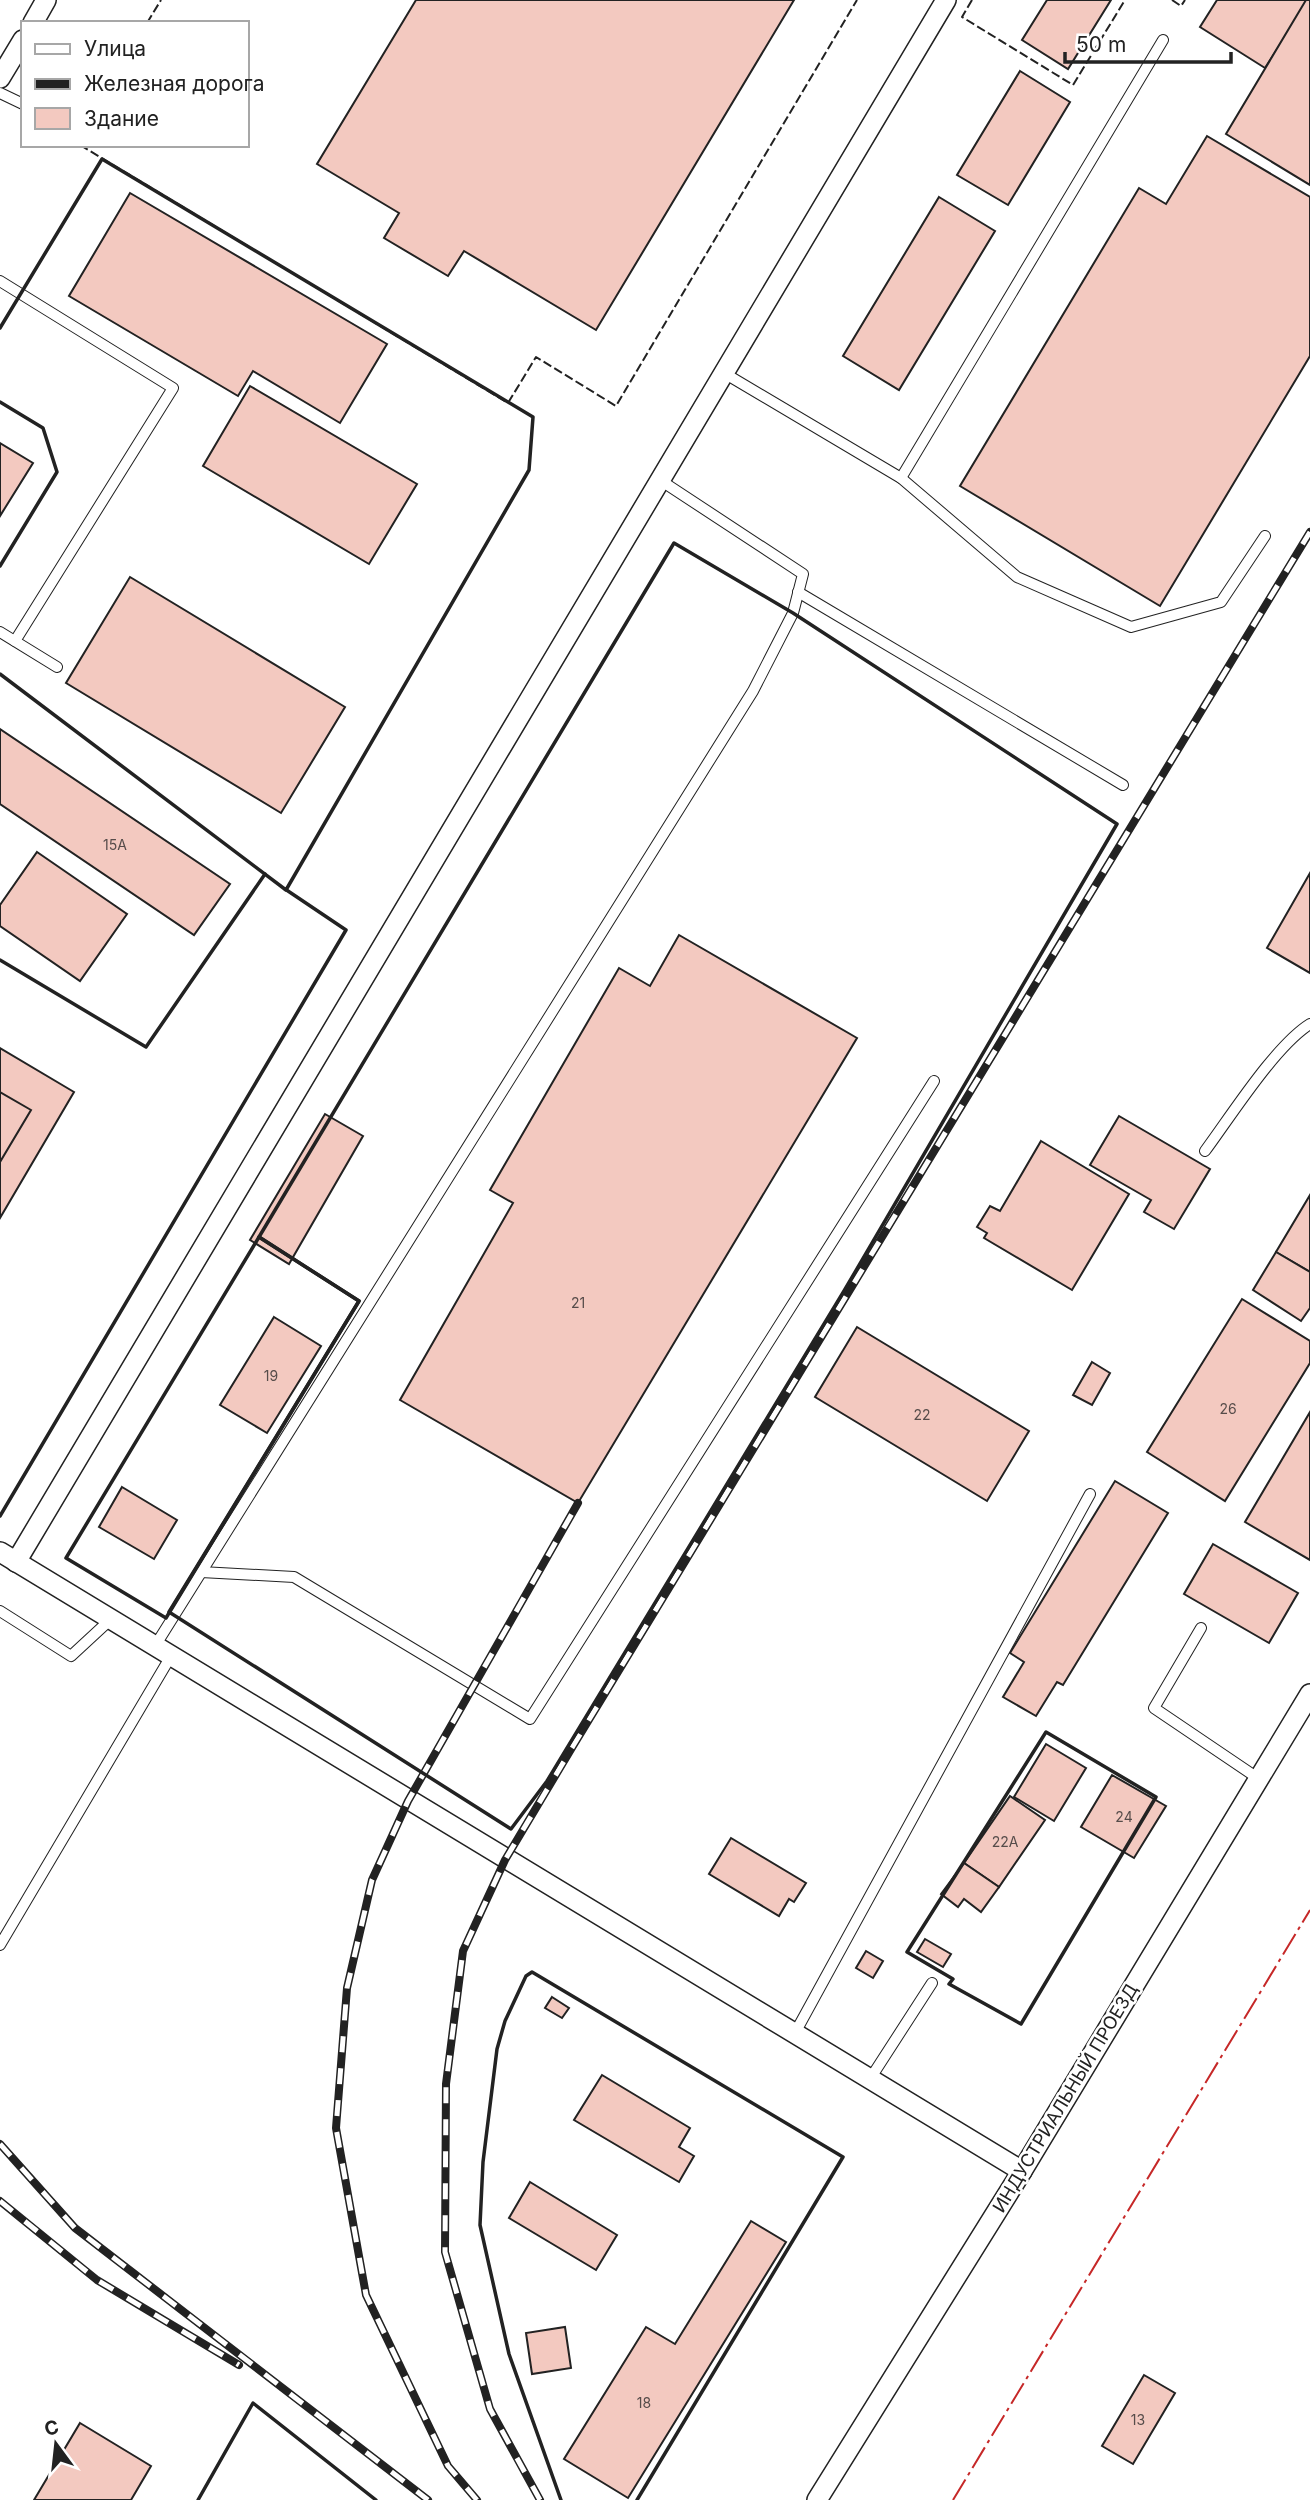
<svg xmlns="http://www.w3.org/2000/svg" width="1310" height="2500" font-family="Inter,sans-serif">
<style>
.building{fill:#f3c9c0;stroke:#222;stroke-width:2}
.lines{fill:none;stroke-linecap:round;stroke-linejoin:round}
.lane-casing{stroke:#222;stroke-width:12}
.street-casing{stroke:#222;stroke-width:22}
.lane{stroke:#fff;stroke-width:10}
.street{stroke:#fff;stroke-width:19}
.rail-casing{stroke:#222;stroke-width:8}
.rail{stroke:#fff;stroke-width:5;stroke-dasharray:16;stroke-linecap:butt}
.fence{stroke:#222;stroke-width:2;stroke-dasharray:9 3.5;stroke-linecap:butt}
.wall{stroke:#222;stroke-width:3.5}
.power{stroke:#c62828;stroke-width:2;stroke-dasharray:24 5 3.5 5;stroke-linecap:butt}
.labels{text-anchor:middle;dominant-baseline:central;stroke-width:5;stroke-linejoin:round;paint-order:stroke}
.number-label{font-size:14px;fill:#564c4a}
.street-label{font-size:18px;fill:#222;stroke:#fff}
</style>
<rect width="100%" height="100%" fill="#fff"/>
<!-- building -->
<g class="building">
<path d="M416,0H794L596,330L464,251L448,276L384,238L399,213L317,164Z"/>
<path d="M1047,0H1111L1068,69L1022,40Z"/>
<path d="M1217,0H1309L1265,68L1200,27Z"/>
<path d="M1306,0H1310V185L1226,134Z"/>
<path d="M1020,71L1070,102L1008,205L957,175Z"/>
<path d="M1207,136L1310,197V356L1160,606L960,486L1139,188L1166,204Z"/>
<path d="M130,193L387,344L340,423L253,371L238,396L69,296Z"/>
<path d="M939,197L995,231L899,390L843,356Z"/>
<path d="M250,386L417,484L369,564L203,466Z"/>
<path d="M0,443L33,463L0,516Z"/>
<path d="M130,577L345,707L281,813L66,683Z"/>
<path d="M0,729L230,884L194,935L0,804Z"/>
<path d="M37,852L127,914L80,981L0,926V905Z"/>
<path d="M1310,873V973L1267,948Z"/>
<path d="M679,935L857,1038L578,1503L400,1400L513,1203L490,1190L619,968L650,986Z"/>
<path d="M0,1048L74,1092L0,1218Z"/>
<path d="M0,1092L31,1110L0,1162Z"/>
<path d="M325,1114L363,1136L289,1264L250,1240Z"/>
<path d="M1119,1116L1210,1169L1174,1229L1144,1212L1151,1200L1090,1165Z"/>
<path d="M1041,1141L1129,1194L1072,1290L984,1238L987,1233L977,1227L990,1206L1000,1211Z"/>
<path d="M1310,1195V1272L1276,1252Z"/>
<path d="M1276,1252L1310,1272V1308L1301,1321L1253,1290Z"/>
<path d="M1242,1299L1310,1341V1363L1225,1501L1147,1452Z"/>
<path d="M274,1317L321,1346L267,1433L220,1405Z"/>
<path d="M857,1327L1029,1431L987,1501L815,1397Z"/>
<path d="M1092,1362L1110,1373L1092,1405L1073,1395Z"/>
<path d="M1310,1412V1560L1245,1522Z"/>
<path d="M1115,1481L1168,1513L1063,1685L1057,1682L1036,1716L1003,1697L1024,1662L1010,1653Z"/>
<path d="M122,1487L177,1520L154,1559L99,1527Z"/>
<path d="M1213,1544L1298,1593L1269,1643L1184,1594Z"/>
<path d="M1046,1744L1086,1768L1054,1821L1014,1797Z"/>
<path d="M1112,1775L1166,1806L1134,1858L1081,1827Z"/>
<path d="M1010,1796L1045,1820L999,1887L964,1863Z"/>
<path d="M731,1838L806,1883L794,1902L789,1899L779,1916L709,1874Z"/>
<path d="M964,1863L999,1887L981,1912L964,1899L958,1907L941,1894Z"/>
<path d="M925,1939L951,1954L943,1967L917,1952Z"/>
<path d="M866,1951L883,1961L873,1978L856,1968Z"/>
<path d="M552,1997L569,2008L562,2018L545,2008Z"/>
<path d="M602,2075L690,2128L679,2147L694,2156L679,2182L574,2120Z"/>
<path d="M530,2182L617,2235L596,2270L509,2218Z"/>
<path d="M751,2221L786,2242L628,2498L564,2459L646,2327L675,2344Z"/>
<path d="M565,2327L571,2368L532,2374L526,2333Z"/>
<path d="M1144,2375L1175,2393L1133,2464L1102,2446Z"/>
<path d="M80,2423L151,2466L131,2500H34Z"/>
</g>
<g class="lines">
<defs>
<g id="lane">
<path d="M0,93L23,104"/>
<path d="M0,281L173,388L15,641"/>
<path d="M724,373L901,478L1163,40"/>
<path d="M901,478L1017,577L1131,627L1221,602L1265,536"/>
<path d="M798,592L1123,785"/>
<path d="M0,632L57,667"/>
<path d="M1205,1151C1231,1116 1275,1046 1310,1024"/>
<path d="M201,1572L294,1577L530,1719L934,1081"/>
<path d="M0,1611L71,1656L111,1619"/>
<path d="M1201,1628L1154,1708L1259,1779"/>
<path d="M155,1646L753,691L793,613L803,574L660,480"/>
<path d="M0,1945L171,1656"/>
<path d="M795,2033L1090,1494"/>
<path d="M870,2079L932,1983"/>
</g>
<g id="street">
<path d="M33,23L46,0"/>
<path d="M0,78L23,40"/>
<path d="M0,1552L1022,2171"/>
<path d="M16,1562L946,0"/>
<path d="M817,2500L1022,2171L1310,1694"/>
</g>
</defs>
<!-- lane casing -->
<use href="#lane" class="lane-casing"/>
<!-- street casing -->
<use href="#street" class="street-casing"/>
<!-- lane -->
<use href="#lane" class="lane"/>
<!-- street -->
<use href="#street" class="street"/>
<defs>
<g id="rail">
<path d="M0,2144L75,2228L428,2500"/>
<path d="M0,2201L97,2280L239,2365"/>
<path d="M477,2500L448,2466L366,2295L336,2128L347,1988L372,1880L408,1801L578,1503"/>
<path d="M540,2500L490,2409L445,2252L446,2084L463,1951L505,1860L573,1746L1310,532"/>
</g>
</defs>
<!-- rail casing -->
<use href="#rail" class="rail-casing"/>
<!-- rail -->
<use href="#rail" class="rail"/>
<!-- fence -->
<g class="fence">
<path d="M972,0L962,17L1073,85L1125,0"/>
<path d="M1172,0L1181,6L1185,0"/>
<path d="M147,23L161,0"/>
<path d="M80,145L508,403L536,357L616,406L857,0"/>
</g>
<!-- wall -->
<g class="wall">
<path d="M0,328L102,159L533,417L529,470L286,890L0,674"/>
<path d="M0,402L43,428L57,472L0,566"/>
<path d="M674,543L793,613L1117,824L844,1291L547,1781L511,1829L169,1612L359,1301L259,1237Z"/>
<path d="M0,960L146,1047L265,874"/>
<path d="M259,1237L359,1301L166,1618L66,1558Z"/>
<path d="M0,1516L346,930L285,889"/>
<path d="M1046,1732L1156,1797L1021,2024L949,1984L953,1979L907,1952Z"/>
<path d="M198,2500L253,2403L376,2500"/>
<path d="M561,2500L509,2354L480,2225L483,2162L497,2049L505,2021L526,1976L532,1972L843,2157L637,2500"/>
</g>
<!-- power -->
<path class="power" d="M953,2500L1310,1910"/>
</g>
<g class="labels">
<!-- number labels -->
<g class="number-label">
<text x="115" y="844">15А</text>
<text x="578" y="1302">21</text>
<text x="271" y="1375">19</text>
<text x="1228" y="1408">26</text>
<text x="922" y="1414">22</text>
<text x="1124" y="1816">24</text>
<text x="1005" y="1841">22А</text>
<text x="644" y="2402">18</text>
<text x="1138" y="2419">13</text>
</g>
<!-- street labels -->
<g class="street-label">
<text transform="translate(1065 2098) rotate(-59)">ИНДУСТРИАЛЬНЫЙ ПРОЕЗД</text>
</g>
</g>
<!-- legend -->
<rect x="21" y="21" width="228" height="126" fill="#ffffff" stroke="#a7a7a7" stroke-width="2"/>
<rect x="35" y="44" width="35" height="10" fill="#ffffff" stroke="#a7a7a7" stroke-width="2"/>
<text x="84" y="56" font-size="21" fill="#222222">Улица</text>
<rect x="35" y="79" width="35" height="10" fill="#222222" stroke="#a7a7a7" stroke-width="2"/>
<text x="84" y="91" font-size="21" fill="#222222">Железная дорога</text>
<rect x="35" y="108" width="35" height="21" fill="#f3c9c0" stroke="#a7a7a7" stroke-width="2"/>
<text x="84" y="126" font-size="21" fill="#222222">Здание</text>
<!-- north arrow -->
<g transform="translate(56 2444) rotate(345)" stroke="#ffffff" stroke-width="5" paint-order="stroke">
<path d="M0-5L12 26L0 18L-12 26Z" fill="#222222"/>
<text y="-10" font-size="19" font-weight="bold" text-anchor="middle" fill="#222222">С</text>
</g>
<!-- scale -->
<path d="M1065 52v10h166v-10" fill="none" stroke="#222222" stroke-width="3.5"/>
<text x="1076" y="52" font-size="21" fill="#222222" stroke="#ffffff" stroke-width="5" paint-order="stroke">50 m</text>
</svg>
